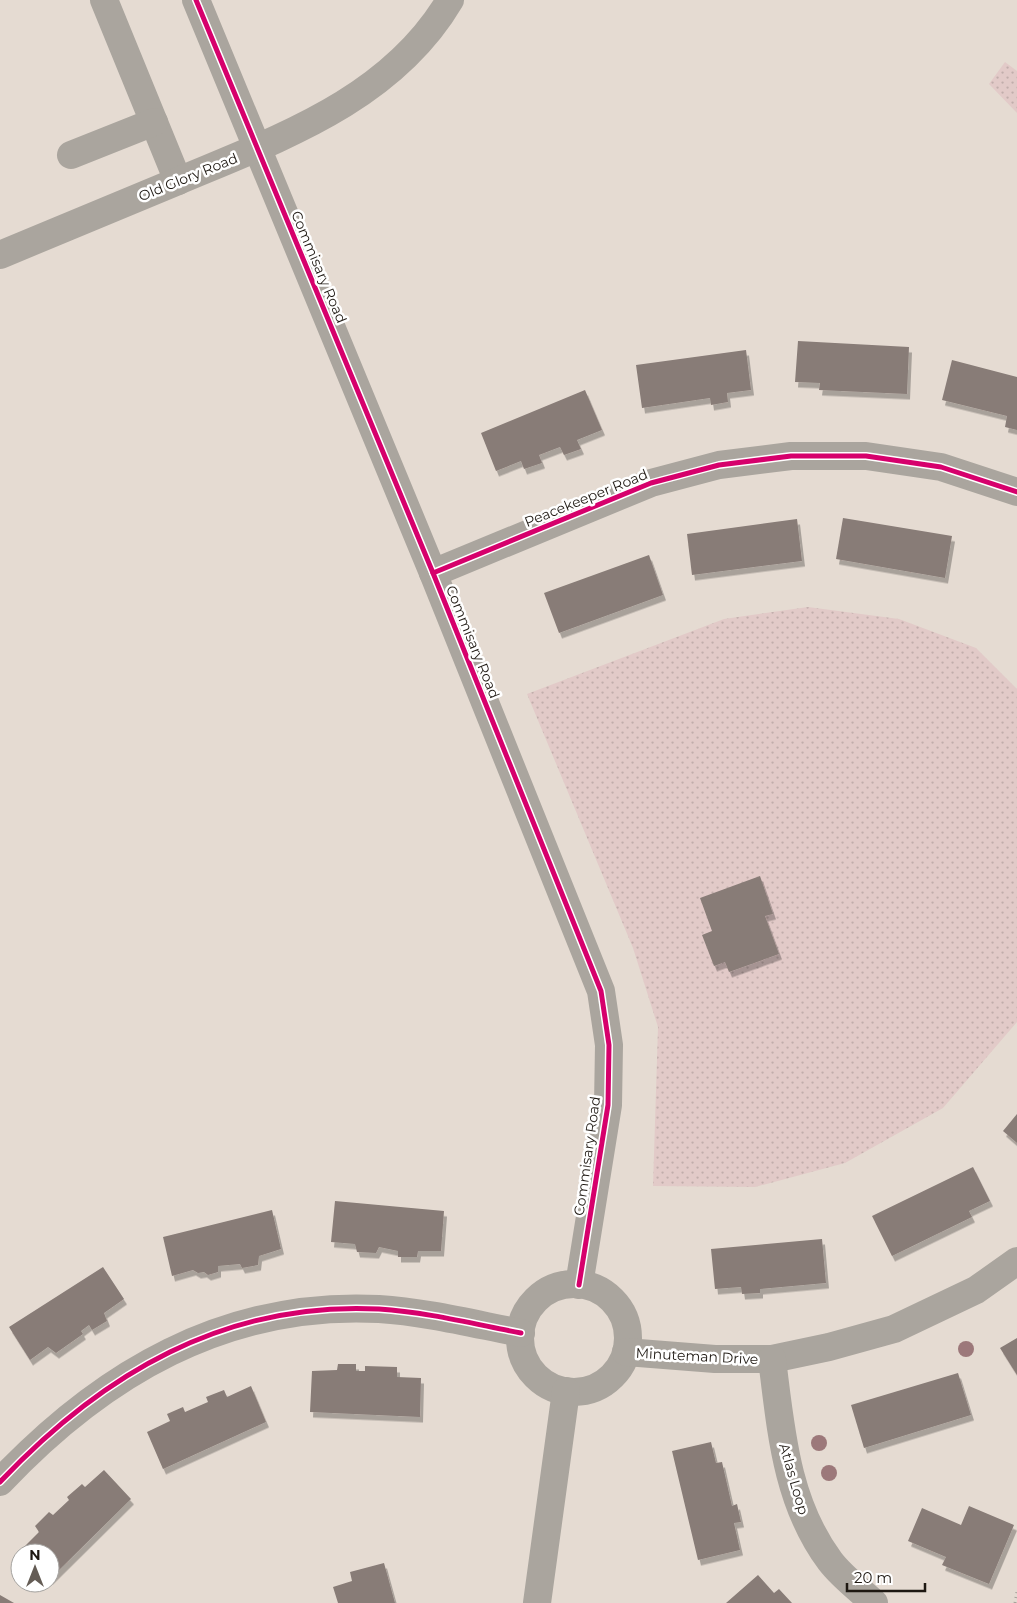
<svg xmlns="http://www.w3.org/2000/svg" width="1017" height="1603" font-family="Montserrat,sans-serif">
<style>
.grass{fill:url(#grass-dots)}
.building{fill:#887c77;filter:url(#shadow)}
.lines{fill:none;stroke-linecap:round;stroke-linejoin:round}
.path{stroke:#a49f98;stroke-width:3;stroke-dasharray:1 4;stroke-linecap:butt}
.minor{stroke:#aaa59e;stroke-width:28}
.cycleway-casing{stroke:#fff;stroke-width:8}
.cycleway{stroke:#d6006c;stroke-width:5}
.tree{fill:#9c787a}
.labels{text-anchor:middle;dominant-baseline:central;stroke-width:5;stroke-linejoin:round;paint-order:stroke}
.street-label{font-size:14px;fill:#1e1812;stroke:#fff}
</style>
<defs>
<pattern id="grass-dots" width="8" height="8" patternUnits="userSpaceOnUse" patternTransform="scale(1.25)"><rect width="8" height="8" fill="#e2cac8"/><path d="M2 2h.1M6 6h.1" fill="none" stroke="#c1adab" stroke-width="1.8" stroke-linecap="round"/></pattern>
<filter id="shadow"><feDropShadow dx="3" dy="5.5" stdDeviation="0" flood-color="#0004"/></filter>
</defs>
<rect width="100%" height="100%" fill="#e5dbd2"/>
<!-- grass -->
<g class="grass">
<path d="M1005,62L1017,71V113L989,84Z"/>
<path d="M808,607L899,619L976,648L1017,689V1022L943,1108L845,1163L755,1187L653,1186L658,1027L633,948L527,694L724,619Z"/>
</g>
<!-- building -->
<g class="building">
<path d="M798,341L909,347L907,394L819,390L820,383L795,382Z"/>
<path d="M746,350L751,390L727,393L728,402L711,405L710,398L642,408L636,365Z"/>
<path d="M952,360L1017,377V430L1005,427L1007,416L942,400Z"/>
<path d="M585,390L602,430L577,440L581,449L564,455L560,447L539,455L542,463L524,469L521,461L496,471L481,433Z"/>
<path d="M843,518L952,536L945,578L836,559Z"/>
<path d="M797,519L802,561L692,575L687,534Z"/>
<path d="M649,555L663,595L559,633L544,593Z"/>
<path d="M760,876L773,914L765,916L779,954L729,972L725,962L714,966L702,935L712,931L700,898Z"/>
<path d="M1017,1114V1143L1003,1131Z"/>
<path d="M973,1167L990,1201L969,1211L972,1217L892,1256L872,1216Z"/>
<path d="M335,1201L444,1211L441,1251H418L417,1257H398V1251L379,1247L376,1253L357,1252L355,1244L331,1242Z"/>
<path d="M272,1210L281,1249L259,1256L258,1265L242,1268L240,1264L218,1266V1272L208,1275L204,1272L198,1273L193,1270L172,1276L163,1237Z"/>
<path d="M822,1239L826,1283L760,1289V1293L742,1294L741,1287L715,1289L711,1249Z"/>
<path d="M103,1267L124,1299L104,1313L107,1321L92,1330L89,1325L81,1331L83,1334L56,1353L48,1347L30,1360L9,1327Z"/>
<path d="M1017,1338V1375L1000,1348Z"/>
<path d="M338,1364H356V1371H365V1366L397,1367V1377L421,1378L420,1417L310,1412L312,1371L337,1370Z"/>
<path d="M958,1373L971,1415L864,1448L851,1405Z"/>
<path d="M251,1386L266,1422L163,1469L147,1432L170,1421L167,1414L183,1407L185,1412L208,1402L206,1397L224,1390L227,1397Z"/>
<path d="M711,1442L716,1463L722,1462L732,1506L737,1504L741,1522L734,1523L740,1550L698,1560L672,1451Z"/>
<path d="M104,1470L131,1499L50,1579V1553H26L22,1549L39,1532L35,1526L49,1512L53,1515L69,1500L67,1497L82,1484L85,1487Z"/>
<path d="M969,1506L1014,1525L989,1584L942,1565L946,1557L908,1541L922,1508L961,1525Z"/>
<path d="M384,1563L395,1603H338L333,1587L352,1581L350,1572Z"/>
<path d="M758,1575L774,1593L779,1589L792,1603H726Z"/>
<path d="M0,1595L14,1603H0Z"/>
</g>
<g class="lines">
<!-- path -->
<path class="path" d="M1015,1603L1017,1592"/>
<!-- minor -->
<g class="minor">
<path d="M104,0L178,181"/>
<path d="M196,0L433,573L601,991L609,1045L608,1105L579,1285"/>
<path d="M71,155L154,122"/>
<path d="M0,255C60,230 119,205 178,181C280,138 391,100 450,0"/>
<path d="M433,573L651,483L719,465L791,456H866L941,467L1017,492"/>
<circle cx="574" cy="1338" r="54"/>
<path d="M626,1352L715,1359H772L829,1347L894,1329L976,1290L1017,1261"/>
<path d="M772,1359C781,1430 786,1502 830,1561C842,1577 860,1590 874,1603"/>
<path d="M0,1482C102,1374 225,1301 379,1309C426,1312 474,1324 521,1333"/>
<path d="M537,1603L566,1391"/>
</g>
<defs>
<g id="cycleway">
<path d="M196,0L433,573L601,991L609,1045L608,1105L579,1285"/>
<path d="M433,573L651,483L719,465L791,456H866L941,467L1017,492"/>
<path d="M0,1482C102,1374 225,1301 379,1309C426,1312 474,1324 521,1333"/>
</g>
</defs>
<!-- cycleway casing -->
<use href="#cycleway" class="cycleway-casing"/>
<!-- cycleway -->
<use href="#cycleway" class="cycleway"/>
</g>
<!-- trees -->
<g class="tree">
<circle cx="966" cy="1349" r="8"/>
<circle cx="819" cy="1443" r="8"/>
<circle cx="829" cy="1473" r="8"/>
</g>
<g class="labels">
<!-- street labels -->
<g class="street-label">
<text transform="translate(188 177) rotate(-22)">Old Glory Road</text>
<text transform="translate(319 267) rotate(67)">Commisary Road</text>
<text transform="translate(586 498) rotate(-22)">Peacekeeper Road</text>
<text transform="translate(473 642) rotate(68)">Commisary Road</text>
<text transform="translate(587 1156) rotate(-82)">Commisary Road</text>
<text transform="translate(697 1356) rotate(3)">Minuteman Drive</text>
<text transform="translate(794 1479) rotate(74)">Atlas Loop</text>
</g>
</g>
<!-- north arrow -->
<g transform="translate(35 1568)"><circle r="24" fill="#ffffff" stroke="#a5a3a0"/>
<path d="M0-4L9 19L0 12L-9 19Z" fill="#645c55"/>
<text y="-8" font-size="14" font-weight="bold" text-anchor="middle" fill="#1e1812">N</text>
</g>
<!-- scale -->
<path d="M847 1583v8h78v-8" fill="none" stroke="#1e1812" stroke-width="2.5"/>
<text x="854" y="1583" font-size="15" fill="#1e1812" stroke="#ffffff" stroke-width="4" paint-order="stroke">20 m</text>
</svg>
